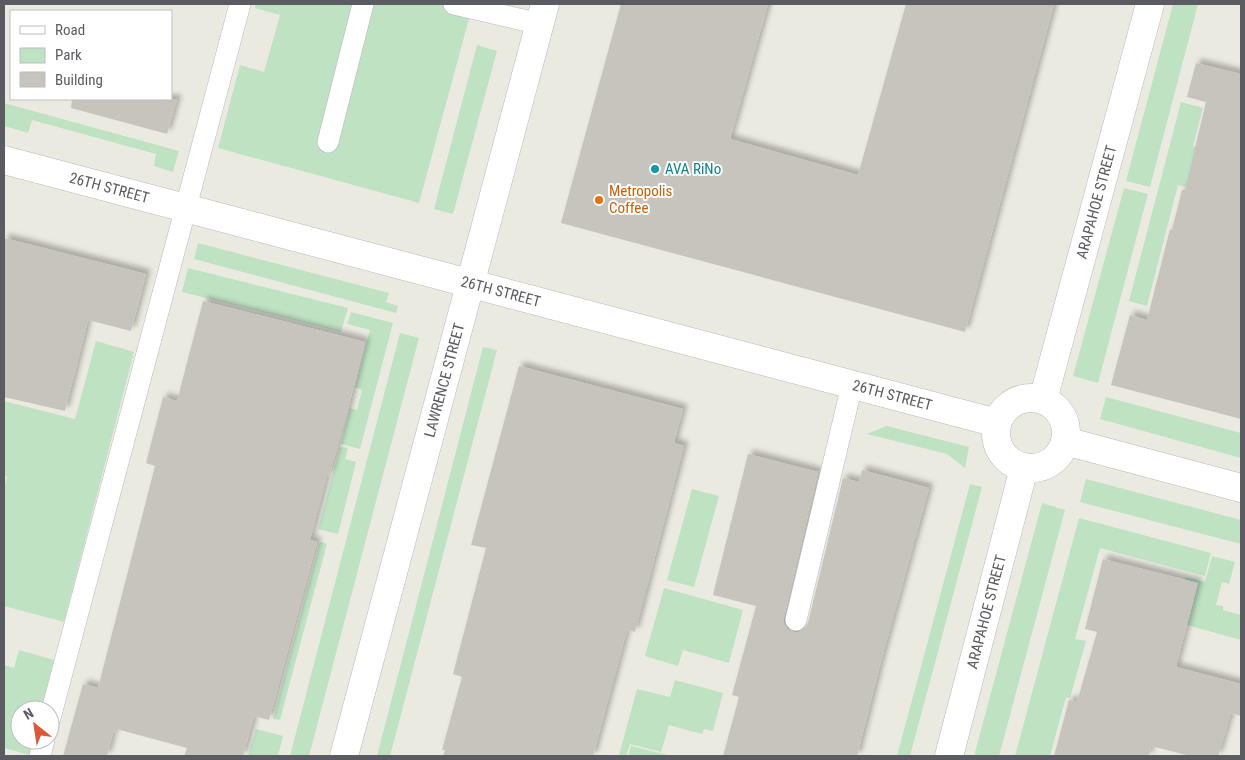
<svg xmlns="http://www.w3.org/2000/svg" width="1245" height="760" font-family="'Roboto Condensed',sans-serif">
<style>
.green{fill:#bfe2c3}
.building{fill:#c7c4be;filter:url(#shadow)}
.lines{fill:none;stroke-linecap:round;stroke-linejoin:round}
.lane-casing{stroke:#b7b8bd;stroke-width:22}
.street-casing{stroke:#b7b8bd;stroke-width:29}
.secondary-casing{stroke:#b7b9bf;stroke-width:29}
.lane{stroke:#fff;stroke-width:21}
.street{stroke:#fff;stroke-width:28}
.secondary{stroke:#fff;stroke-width:28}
.culture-dot{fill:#0f9aa8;stroke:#fff;stroke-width:2}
.food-dot{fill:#e8710a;stroke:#fff;stroke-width:2}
.labels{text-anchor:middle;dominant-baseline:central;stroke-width:4;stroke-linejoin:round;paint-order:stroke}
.culture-label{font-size:15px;fill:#0d838f;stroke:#fff;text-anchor:start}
.street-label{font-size:15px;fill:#5a5c61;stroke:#fff}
.food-label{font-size:15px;fill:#c56008;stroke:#fff;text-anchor:start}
</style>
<defs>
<filter id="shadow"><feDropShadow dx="4.5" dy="-4.5" stdDeviation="2.5" flood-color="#0004"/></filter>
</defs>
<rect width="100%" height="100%" fill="#ebeae1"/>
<!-- green -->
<g class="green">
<path d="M256,4H473L419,203L218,148L240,65L264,72L280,15L255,8Z"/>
<path d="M1173,4H1198L1150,187L1126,181Z"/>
<path d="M477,45L497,51L453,214L434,209Z"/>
<path d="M1181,102L1203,108L1193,146L1201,149L1191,188L1178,185L1147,306L1129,301Z"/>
<path d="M4,103L179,151L173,172L154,166L156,154L32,120L28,133L4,126Z"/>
<path d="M1124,188L1148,194L1098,383L1073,376Z"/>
<path d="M198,243L389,293L386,302L398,306L396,313L194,259Z"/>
<path d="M188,268L348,308L341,332L182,292Z"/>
<path d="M351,312L393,323L360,449L341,444L350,408L357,410L362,390L355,387L370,330L347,324Z"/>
<path d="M400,333L419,338L309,756H290Z"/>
<path d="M96,341L134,352L64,622L4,606V488L7,477L4,476V401L75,419Z"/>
<path d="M483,347L497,350L390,756H377Z"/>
<path d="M1106,397L1241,433V458L1100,419Z"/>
<path d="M887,426L969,447L965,468L947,454L867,434Z"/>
<path d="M340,447L348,448L345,459L356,462L338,534L318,529Z"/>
<path d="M1086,479L1241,520V544L1080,502Z"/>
<path d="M970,484L982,487L910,756H897Z"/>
<path d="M692,489L719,496L694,587L667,580Z"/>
<path d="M1042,503L1065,510L999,756H974Z"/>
<path d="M1079,518L1211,553L1205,576L1100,548L1075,639L1086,641L1070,698L1066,697L1050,756H1015Z"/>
<path d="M320,542L327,544L280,720L273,719Z"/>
<path d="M1212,556L1235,562L1229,584L1222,582L1216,605L1223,606V610L1241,615V640L1183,624V587L1185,577L1205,582Z"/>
<path d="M664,588L743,610L729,663L683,650L678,666L645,656Z"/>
<path d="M19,650L54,660L41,710H20V740H33L29,755L4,748V665L14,668Z"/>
<path d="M675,680L723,693L713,731L704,729L702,734L669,725L661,752L630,744L626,756L619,755L637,689L670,697Z"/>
<path d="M256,729L283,736L278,756H248Z"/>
<path d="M631,746L672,756H628Z"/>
</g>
<!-- building -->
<g class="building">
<path d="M621,4H768L730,139L858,175L906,4H1054L965,332L561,223Z"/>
<path d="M1196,63L1241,74V419L1111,385L1130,315L1147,320L1170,229L1172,230L1182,190H1185L1206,102L1187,97Z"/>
<path d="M72,99H177L167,134L71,108Z"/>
<path d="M4,238L146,274L131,331L88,320L65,411L4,397Z"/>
<path d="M203,301L365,342L348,409L329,476L327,475L310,540L317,542L269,720L254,716L243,756H184L187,748L116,729L115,733H113L107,756H63L83,684L98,688L155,466L146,463L163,397L177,401Z"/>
<path d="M519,366L683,409L674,443L684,446L635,632L627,630L593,756H443L445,750H442L462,677L453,674L486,548L471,545Z"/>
<path d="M748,454L818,472L784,617V623L787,629L794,632H799L805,629L808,623L843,478L859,482L862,470L929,488L881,661L857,756H723L739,697L732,695L756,606L713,595Z"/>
<path d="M1103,559L1198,583L1176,667L1241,684V716L1231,713L1218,756H1190L1151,746L1149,756H1054L1069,700L1077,702L1097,632L1085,629Z"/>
</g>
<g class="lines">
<defs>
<g id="lane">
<path d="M454,4L540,24"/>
<path d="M328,142L363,4"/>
<path d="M796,620L852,385"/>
<path d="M50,718L240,4"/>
<path d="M40,756L44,740"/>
</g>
<g id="street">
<path id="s1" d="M4,160L997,423"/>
<path d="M1065,441L1241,488"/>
</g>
<g id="secondary">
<circle cx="1031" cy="433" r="35"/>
<path id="s2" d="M1043,400L1150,4"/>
<path id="s3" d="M344,756L545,4"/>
<path id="s4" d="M949,756L1024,468"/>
</g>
</defs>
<!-- lane casing -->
<use href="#lane" class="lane-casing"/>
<!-- street casing -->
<use href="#street" class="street-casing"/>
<!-- secondary casing -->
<use href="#secondary" class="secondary-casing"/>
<!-- lane -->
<use href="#lane" class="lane"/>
<!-- street -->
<use href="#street" class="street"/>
<!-- secondary -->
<use href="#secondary" class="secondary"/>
</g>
<!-- markers -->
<circle class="culture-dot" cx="655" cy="169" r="5"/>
<circle class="food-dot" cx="599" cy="200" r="5"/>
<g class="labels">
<!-- culture labels -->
<g class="culture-label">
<text x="665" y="169">AVA RiNo</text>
</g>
<!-- street labels -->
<g class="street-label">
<text stroke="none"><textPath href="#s1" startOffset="109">26TH STREET</textPath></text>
<text stroke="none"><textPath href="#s2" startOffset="205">ARAPAHOE STREET</textPath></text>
<text stroke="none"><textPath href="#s1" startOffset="514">26TH STREET</textPath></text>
<text stroke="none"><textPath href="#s3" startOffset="389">LAWRENCE STREET</textPath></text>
<text stroke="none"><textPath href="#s1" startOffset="919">26TH STREET</textPath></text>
<text stroke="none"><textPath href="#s4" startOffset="149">ARAPAHOE STREET</textPath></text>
</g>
<!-- food labels -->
<g class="food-label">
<text x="609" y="191">Metropolis<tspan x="609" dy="17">Coffee</tspan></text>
</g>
</g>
<!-- border -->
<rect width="1245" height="760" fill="none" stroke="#5a5c61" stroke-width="10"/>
<!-- legend -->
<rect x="10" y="10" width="162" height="90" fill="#ffffff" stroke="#bdbec0"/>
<rect x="20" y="26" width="25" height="8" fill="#ffffff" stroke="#bdbec0"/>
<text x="55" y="35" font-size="15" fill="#5a5c61">Road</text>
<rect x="20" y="48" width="25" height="15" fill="#bfe2c3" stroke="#bdbec0"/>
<text x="55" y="60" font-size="15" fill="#5a5c61">Park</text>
<rect x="20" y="72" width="25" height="15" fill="#c7c4be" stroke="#bdbec0"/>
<text x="55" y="85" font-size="15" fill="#5a5c61">Building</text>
<!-- north arrow -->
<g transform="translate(35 725) rotate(330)"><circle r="24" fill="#ffffff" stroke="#bdbec0"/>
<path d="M0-4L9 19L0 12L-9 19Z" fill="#db5937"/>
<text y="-8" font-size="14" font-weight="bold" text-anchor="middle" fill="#5a5c61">N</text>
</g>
</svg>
